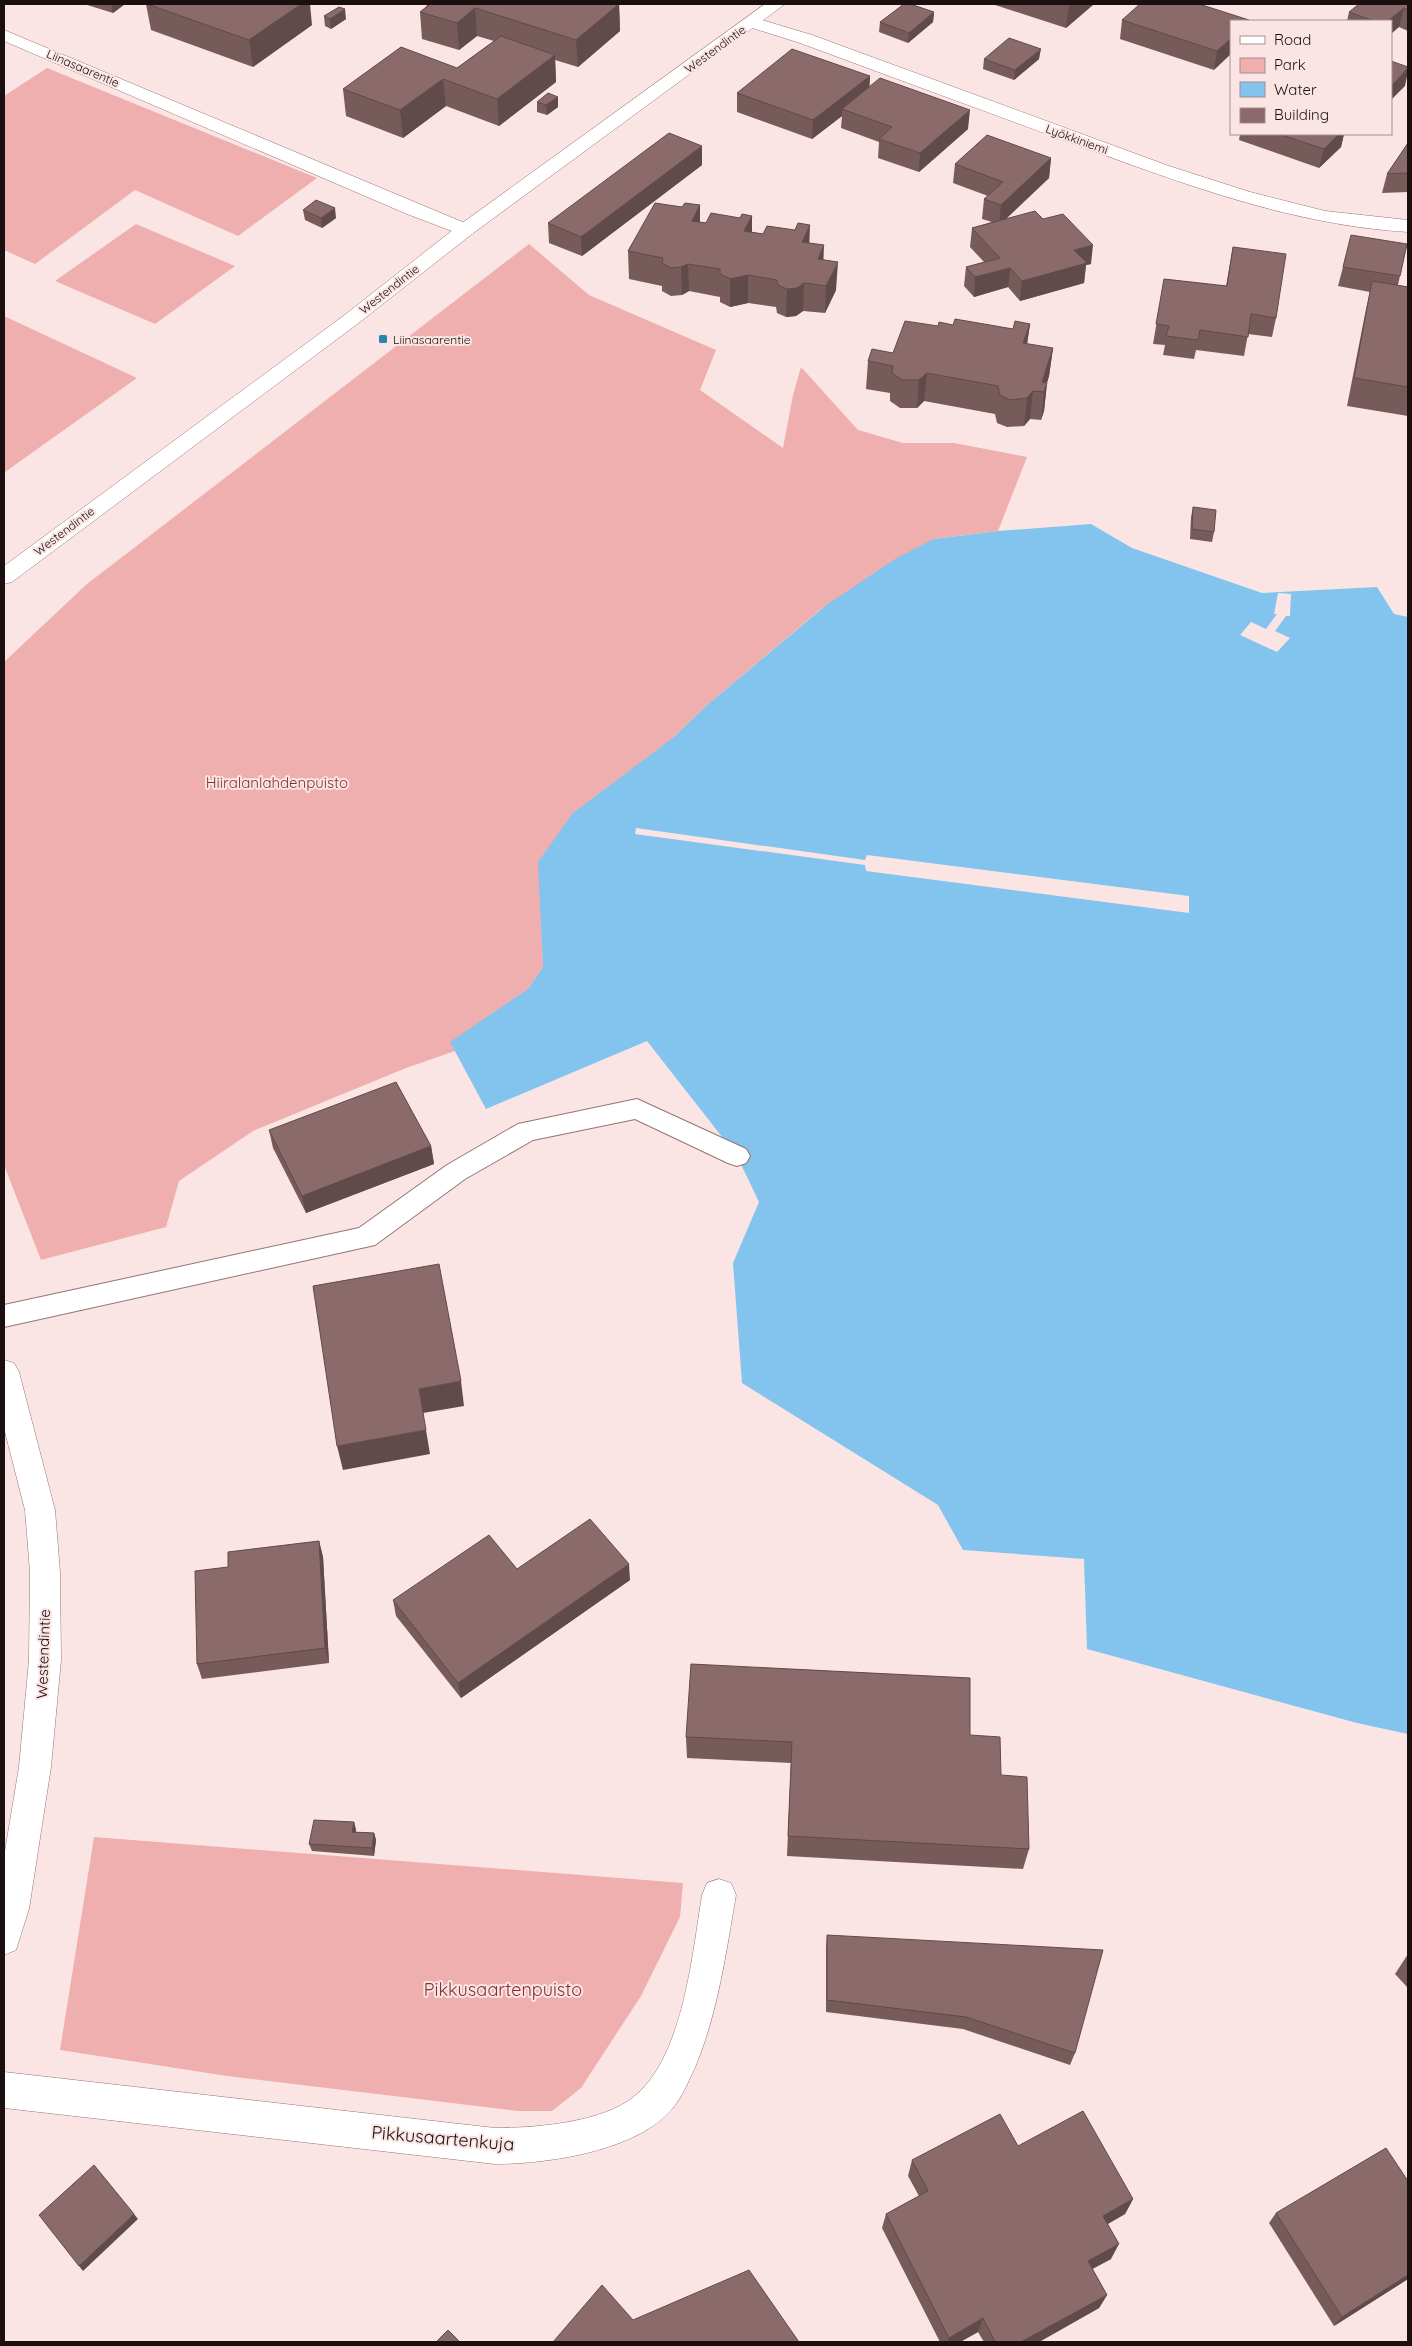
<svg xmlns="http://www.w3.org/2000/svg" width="1412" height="2346" font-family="Quicksand,sans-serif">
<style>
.green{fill:#eeafae}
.water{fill:#82c4ee}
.pier{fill:#fbe5e4}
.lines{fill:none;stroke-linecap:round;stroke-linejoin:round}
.service-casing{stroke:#957474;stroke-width:2}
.minor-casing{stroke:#957474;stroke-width:1}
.tertiary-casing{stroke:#957474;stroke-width:1}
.service{fill:#fff;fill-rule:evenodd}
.minor{fill:#fff;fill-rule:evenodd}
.tertiary{fill:#fff;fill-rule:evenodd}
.wall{fill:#775b5b}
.shaded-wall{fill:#614a4a}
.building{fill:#8a6a6a;stroke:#614a4a}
.poi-dot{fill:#2c82b1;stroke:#fbe5e4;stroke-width:2}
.labels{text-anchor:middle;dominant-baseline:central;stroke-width:4;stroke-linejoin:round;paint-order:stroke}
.far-street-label{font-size:12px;fill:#1b0f0f;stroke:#fbe5e4}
.far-poi-label{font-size:12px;fill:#1b0f0f;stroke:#fbe5e4;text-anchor:start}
.park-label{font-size:15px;fill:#842d34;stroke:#fbe5e4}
.street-label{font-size:15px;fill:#1b0f0f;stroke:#fbe5e4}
.near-park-label{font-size:18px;fill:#842d34;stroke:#fbe5e4}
.near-street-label{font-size:18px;fill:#1b0f0f;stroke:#fbe5e4}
</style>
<rect width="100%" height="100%" fill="#fbe5e4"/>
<!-- green -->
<g class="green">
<path d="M47,68L317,178L238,236L135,190L35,264L4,250V96Z"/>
<path d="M136,224L235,266L155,324L55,281Z"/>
<path d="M529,244L589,295L716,350L700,390L783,448L793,395L801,367L858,430L903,443H954L1027,457L998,531L934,539L822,608L706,706L674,737L541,916L543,967L528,989L451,1042L455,1051L406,1068L253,1131L179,1181L166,1227L41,1260L4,1165V662L87,584Z"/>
<path d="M4,316L137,378L5,472L4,471Z"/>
<path d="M94,1837L683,1883L680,1917L641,1996L581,2088L552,2111H518L227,2076L60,2050Z"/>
</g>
<!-- water -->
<path class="water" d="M1091,524L1132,548L1262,593L1377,587L1394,614L1408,617V1734L1357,1723L1087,1649L1084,1559L963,1550L938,1505L742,1383L733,1263L759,1202L737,1156L647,1041L486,1109L450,1042L528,989L543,967L538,862L573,813L674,737L706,706L825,606L895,559L934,539L998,531Z"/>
<!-- pier -->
<g class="pier">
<path d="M1278,593L1291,594L1290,616H1286L1275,631L1290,638L1277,652L1240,635L1251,622L1266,629L1277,614H1274Z"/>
<path d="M636,828L865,860L867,855L1189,896V913L866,871L865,865L635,834Z"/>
</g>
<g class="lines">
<defs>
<path id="service" d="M637,1099L746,1149L750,1156L746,1163L737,1166L728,1163L635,1119L533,1140L465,1179L375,1245L4,1327V1305L359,1228L447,1165L518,1124Z"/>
<g id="minor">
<path d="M752,17L812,35L1169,166L1250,192L1325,211L1408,220V232C1292,225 1184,184 1077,145C984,111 892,77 800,43L746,26L743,22L746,18Z"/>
<path d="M4,30L472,226L475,230L472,234L465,236L407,214L4,41Z"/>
<path d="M719,1879L731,1883L736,1895C726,1953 718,2011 696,2065C689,2080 683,2096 672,2109C637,2151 547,2164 495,2164L4,2108V2072L495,2128C534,2128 595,2123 628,2101C683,2065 692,1955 702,1895L707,1883Z"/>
</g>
<g id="tertiary">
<path d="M765,4H785L472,234L356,325L12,582L4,584V566L342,317L458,226Z"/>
<path d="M4,1360L14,1363L19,1372L55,1510L60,1572L61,1660L51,1767L29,1909L16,1950L4,1955V1857L19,1767L29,1660L30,1572L25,1510L4,1428Z"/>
</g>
</defs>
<!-- service casing -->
<use href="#service" class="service-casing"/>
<!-- minor casing -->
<use href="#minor" class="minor-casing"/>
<!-- tertiary casing -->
<use href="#tertiary" class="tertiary-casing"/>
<!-- service -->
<use href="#service" class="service"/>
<!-- minor -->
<use href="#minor" class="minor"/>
<!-- tertiary -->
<use href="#tertiary" class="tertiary"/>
</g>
<!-- wall -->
<g class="wall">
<path d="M84,4H125L113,13Z"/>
<path d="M146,4L312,25L253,67L151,30Z"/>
<path d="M426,4H619L620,31L578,67L555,60L556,82L499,126L446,106L403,138L346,116L343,89L457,68L494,41L477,36L459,50L422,39L420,12L427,6Z"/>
<path d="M992,4H1094L1066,28Z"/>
<path d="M1408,4V31L1399,27L1391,21H1347L1349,12Z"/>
<path d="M934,12L933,22L908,43L879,32L880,22Z"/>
<path d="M324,16L346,19L331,29L325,26Z"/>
<path d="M1122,20H1249V21H1231L1214,70L1120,39Z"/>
<path d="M984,59H1039L1014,80L983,69Z"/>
<path d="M870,76L869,87L968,129L919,172L878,158L879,142L841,128L842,116L812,139L737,112V93Z"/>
<path d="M558,97V107L547,115L537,112V102Z"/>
<path d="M1240,134H1344L1341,147L1319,168L1239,140Z"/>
<path d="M1408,143V192L1382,193L1387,174Z"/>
<path d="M702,146V165L582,256L549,243L548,223Z"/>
<path d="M1051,158L1049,178L1006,219H1043L1091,264L1086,265L1084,283L1020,301L1008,287L974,297L964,286L966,267L984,262L970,247L972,228L992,222L982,219L984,199L988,196L953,183L955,164Z"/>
<path d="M700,205V222L706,223L740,218L752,216V232L810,243L824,260L836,290L825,313L803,311L796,316L786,317L777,313L776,307L748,303L730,307L720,302V297L689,291L682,295L671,296L662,291V286L629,279L628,251L682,207Z"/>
<path d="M303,210L336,218L322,228L305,220Z"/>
<path d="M1407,244L1398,285L1408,287V416L1347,406L1366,309L1370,292L1338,286L1343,267Z"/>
<path d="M1233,247L1276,318L1272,337L1248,334L1244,356L1196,350L1194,359L1163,355L1165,345L1153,344L1164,279L1226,286Z"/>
<path d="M1030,324L1027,344L1053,348L1049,376L1047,383L1044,411L1041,420L1030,419L1024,426L1007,427L997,423L995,414L924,401L917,408H900L890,401V393L866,389L868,361L893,353L938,326L953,325L1013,329Z"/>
<path d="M1193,507L1214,532L1212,542L1190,539L1191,517Z"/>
<path d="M269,1130L431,1146L434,1164L306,1213L273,1148Z"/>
<path d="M319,1541L323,1557L329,1663L202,1679L197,1664L228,1567Z"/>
<path d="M517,1569L630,1580L461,1698L396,1616L393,1600Z"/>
<path d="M970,1735L1001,1775L1029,1849L1023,1869L787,1856L791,1763L687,1758L686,1737Z"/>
<path d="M354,1822L356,1830V1832L374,1833L376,1840L374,1856L312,1851L309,1844Z"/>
<path d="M827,1935L1075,2053L1070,2065L963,2029L826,2012V1948Z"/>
<path d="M1408,1954V1988L1395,1974Z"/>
<path d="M1018,2146L1133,2199L1125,2214L1107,2224L1111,2259L1092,2269L1107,2295L1099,2308L1039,2342H984L978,2332L960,2342H940L882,2228L886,2214L919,2196L908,2176L912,2160Z"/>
<path d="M1408,2181V2279L1334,2326L1269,2223L1276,2213Z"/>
</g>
<!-- shaded-wall -->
<g class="shaded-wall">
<path d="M111,4H125L113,13Z"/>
<path d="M301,4H310L312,25L253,67L249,40Z"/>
<path d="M619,4L620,31L578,67L576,40Z"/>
<path d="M1069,4H1094L1066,28Z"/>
<path d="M475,8L477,36L459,50L457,23Z"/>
<path d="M1404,8L1399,27L1391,34V21H1388Z"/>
<path d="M345,9L346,19L331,29L330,19Z"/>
<path d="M934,12L933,22L908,43L909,33Z"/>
<path d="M1231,38V54L1214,70L1217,51Z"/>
<path d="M1041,49L1039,59L1014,80L1015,70Z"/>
<path d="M555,55L556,82L499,126L497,99Z"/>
<path d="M1408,68V72L1405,86L1391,100V86Z"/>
<path d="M870,76L869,96L842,109V116L812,139L813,120Z"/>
<path d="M443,79L446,106L403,138L400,110Z"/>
<path d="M558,97V107L547,115L546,105Z"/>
<path d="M970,110L968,129L919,172L920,153Z"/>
<path d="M1339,134H1344L1341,147L1319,168L1324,149Z"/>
<path d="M702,146V165L582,256L581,237Z"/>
<path d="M1051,158L1049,178L999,225L1001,205Z"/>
<path d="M700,205V233L692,221Z"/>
<path d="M335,208L336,218L322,228L321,218Z"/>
<path d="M752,216V243L744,231Z"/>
<path d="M810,225L809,253L802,242Z"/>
<path d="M824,245L823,273L818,259Z"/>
<path d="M1093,245L1091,264L1086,265L1084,283L1020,301L1022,281L1074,250Z"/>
<path d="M838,262L836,290L825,313L826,286Z"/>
<path d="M688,264L689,291L682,295L681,267Z"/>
<path d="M1010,268L1008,287L974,297L975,277Z"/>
<path d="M748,275V303L730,307V279Z"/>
<path d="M804,283L803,311L796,316L786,317L787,289Z"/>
<path d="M1030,324L1026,351L1023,343Z"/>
<path d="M1053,348L1049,376L1044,392L1042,382Z"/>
<path d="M927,373L924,401L917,408L919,380Z"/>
<path d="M1047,383L1044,411L1041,420L1044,392Z"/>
<path d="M1033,391L1030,419L1024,426L1027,398Z"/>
<path d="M431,1146L434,1164L306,1213L302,1196Z"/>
<path d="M461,1381L464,1406L423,1413L419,1389Z"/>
<path d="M426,1430L430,1454L343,1470L337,1446Z"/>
<path d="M319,1541L323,1557L329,1663L325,1648Z"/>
<path d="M629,1564L630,1580L461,1698L458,1683Z"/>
<path d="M354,1822L356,1830L354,1839L352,1832Z"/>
<path d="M374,1833L376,1840L374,1856L372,1848Z"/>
<path d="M1133,2199L1125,2214L1096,2231L1103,2216Z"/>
<path d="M134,2214L138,2219L83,2271L79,2266Z"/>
<path d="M1119,2244L1111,2259L1081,2275L1088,2261Z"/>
<path d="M1408,2275V2279L1334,2326L1342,2317Z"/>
<path d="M1107,2295L1099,2308L1039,2342H1021Z"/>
<path d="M983,2318L978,2332L960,2342H948L949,2338Z"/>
</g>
<!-- building -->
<g class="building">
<path d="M147,4H301L249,40Z"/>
<path d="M430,4H619L576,40L475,8L457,23L420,12Z"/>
<path d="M904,4H910L934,12L909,33L880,22Z"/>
<path d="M1140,4H1199L1249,20L1248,21H1231V38L1217,51L1122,20Z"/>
<path d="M1359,4H1408V10L1404,8L1388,21H1374L1349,12Z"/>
<path d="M339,7L345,9L330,19L324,16Z"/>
<path d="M501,36L555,55L497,99L443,79L400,110L343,89L401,47L457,68Z"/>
<path d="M1009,38L1041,49L1015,70L984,59Z"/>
<path d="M792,49L870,76L813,120L737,93Z"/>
<path d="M1391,61L1408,67V68L1391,86Z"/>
<path d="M880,78L970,110L920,153L879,139L892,127L842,109Z"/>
<path d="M548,93L558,97L546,105L537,102Z"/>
<path d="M669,133L702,146L581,237L548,223Z"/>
<path d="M1279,134H1339L1324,149Z"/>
<path d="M987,135L1051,158L1001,205L984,199L1003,182L955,164Z"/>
<path d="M1408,143V173L1387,174Z"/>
<path d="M316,200L335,208L321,218L303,210Z"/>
<path d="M655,203L682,207L685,203L700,205L692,221L706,223L711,213L740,218L742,214L752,216L744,231L763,234L767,226L795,230L798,223L810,225L802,242L824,245L818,259L838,262L826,286L804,283L797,288L787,289L778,285L777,280L748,275L730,279L720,274V269L688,264L681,267L671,268L662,263L663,258L628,251Z"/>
<path d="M1035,211L1043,219L1063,214L1093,245L1074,250L1087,263L1022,281L1010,268L975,277L966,267L1000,258L972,228Z"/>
<path d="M1351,235L1407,244L1400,276L1343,267Z"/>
<path d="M1233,247L1286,254L1276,318L1251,314L1248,337L1200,330L1198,340L1166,336L1169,326L1156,324L1164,279L1227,286Z"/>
<path d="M1372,281L1408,287V387L1354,378Z"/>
<path d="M955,319L1013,329L1015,321L1030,324L1023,343L1053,348L1042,382L1047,383L1044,392L1033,391L1027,398L1010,400L1000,395L998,386L927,373L919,380H902L892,373L893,366L868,361L872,349L893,353L905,321L938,326L939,322L953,325Z"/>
<path d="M1193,507L1216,510L1214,532L1192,529Z"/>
<path d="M396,1082L431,1146L302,1196L269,1130Z"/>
<path d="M439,1264L461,1381L419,1389L426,1430L337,1446L313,1286Z"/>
<path d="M590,1519L629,1564L458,1683L393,1600L489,1535L517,1569Z"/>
<path d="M319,1541L325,1648L197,1664L195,1571L228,1567V1552Z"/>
<path d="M691,1664L970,1678V1735L1000,1737L1001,1775L1027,1777L1029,1849L788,1836L792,1742L686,1737Z"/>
<path d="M314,1820L354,1822L352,1832L374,1833L372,1848L309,1844Z"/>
<path d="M827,1935L1103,1950L1075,2053L966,2017L827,2000Z"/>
<path d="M1083,2111L1133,2199L1103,2216L1119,2244L1088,2261L1107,2295L1021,2342H995L983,2318L949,2338L886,2214L928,2191L912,2160L1000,2114L1018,2146Z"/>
<path d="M1386,2148L1408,2181V2275L1342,2317L1276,2213Z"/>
<path d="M94,2165L134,2214L79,2266L39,2215Z"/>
<path d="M749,2270L799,2342H553L602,2285L633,2320Z"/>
<path d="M448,2330L460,2342H436Z"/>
</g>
<!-- markers -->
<rect class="poi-dot" x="378" y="334" width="10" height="10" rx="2.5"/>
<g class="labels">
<!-- far-street labels -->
<g class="far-street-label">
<text transform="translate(715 49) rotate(-36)">Westendintie</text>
<text transform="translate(83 68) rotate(23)">Liinasaarentie</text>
<text transform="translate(1077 139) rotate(20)">Lyökkiniemi</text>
<text transform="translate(389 289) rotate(-38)">Westendintie</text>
<text transform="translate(64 531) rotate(-37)">Westendintie</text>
</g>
<!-- far-poi labels -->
<g class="far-poi-label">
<text x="393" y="339">Liinasaarentie</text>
</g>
<!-- park labels -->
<g class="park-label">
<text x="277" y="782">Hiiralanlahdenpuisto</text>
</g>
<!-- street labels -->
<g class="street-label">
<text transform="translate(43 1654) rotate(-88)">Westendintie</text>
</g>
<!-- near-park labels -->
<g class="near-park-label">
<text x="503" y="1989">Pikkusaartenpuisto</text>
</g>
<!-- near-street labels -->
<g class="near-street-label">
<text transform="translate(443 2138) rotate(5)">Pikkusaartenkuja</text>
</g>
</g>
<!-- border -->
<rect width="1412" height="2346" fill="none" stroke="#1b0f0f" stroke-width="10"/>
<!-- legend -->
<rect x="1230" y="20" width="162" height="115" fill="#fbe5e4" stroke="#a18f8f"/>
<rect x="1240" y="36" width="25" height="8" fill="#ffffff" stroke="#a18f8f"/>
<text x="1274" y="45" font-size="15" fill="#1b0f0f">Road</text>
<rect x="1240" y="58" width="25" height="15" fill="#eeafae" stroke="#a18f8f"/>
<text x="1274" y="70" font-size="15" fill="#1b0f0f">Park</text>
<rect x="1240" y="82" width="25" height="15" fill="#82c4ee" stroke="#a18f8f"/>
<text x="1274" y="95" font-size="15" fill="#1b0f0f">Water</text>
<rect x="1240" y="108" width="25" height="15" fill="#8a6a6a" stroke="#a18f8f"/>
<text x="1274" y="120" font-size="15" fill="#1b0f0f">Building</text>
</svg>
